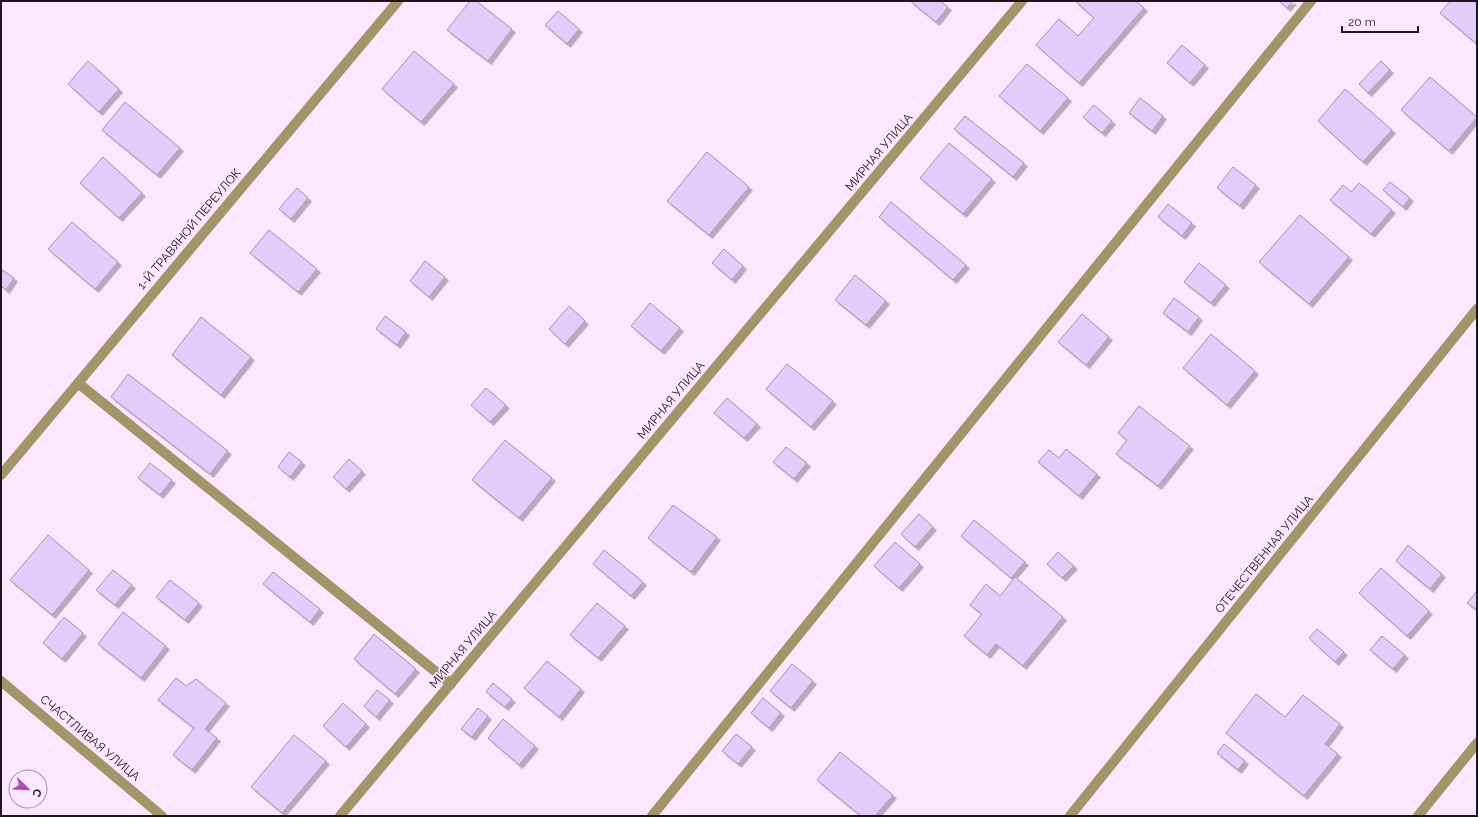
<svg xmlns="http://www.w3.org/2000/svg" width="1478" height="817" font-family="Raleway,sans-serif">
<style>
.building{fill:#e3cbfa;stroke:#a394b2;filter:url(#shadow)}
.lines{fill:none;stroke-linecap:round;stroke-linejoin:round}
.lane{stroke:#a39567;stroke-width:10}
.street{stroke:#a39567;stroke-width:10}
.labels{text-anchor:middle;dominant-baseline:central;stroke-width:3.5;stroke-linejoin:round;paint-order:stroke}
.street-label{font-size:12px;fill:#1e151f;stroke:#fbe7fe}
</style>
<defs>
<filter id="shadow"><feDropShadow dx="3.5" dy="3.5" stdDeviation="0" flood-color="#0004"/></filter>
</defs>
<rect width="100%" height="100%" fill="#fbe7fe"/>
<!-- building -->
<g class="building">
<path d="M470,1H476L512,29L488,61L447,30Z"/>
<path d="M910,1H940L948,7L936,22Z"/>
<path d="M1075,1H1136L1144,8L1079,83L1036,45L1059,19L1078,36L1094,18Z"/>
<path d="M1279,1H1293L1287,8Z"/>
<path d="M1450,1H1474L1477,4V44L1440,13Z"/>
<path d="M558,11L579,29L567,44L545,25Z"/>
<path d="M1182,45L1205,65L1190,83L1167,63Z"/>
<path d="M414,51L454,84L421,122L382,89Z"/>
<path d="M88,61L119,89L99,112L68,84Z"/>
<path d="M1381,61L1390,70L1368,93L1359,84Z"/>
<path d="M1027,64L1068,98L1040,131L999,96Z"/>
<path d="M1430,77L1477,117L1449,151L1401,110Z"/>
<path d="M1345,89L1392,130L1363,162L1318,121Z"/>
<path d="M1140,98L1163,116L1152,131L1129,113Z"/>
<path d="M125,102L180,148L157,175L102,130Z"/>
<path d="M1094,105L1112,121L1102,133L1083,117Z"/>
<path d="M965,116L1024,163L1013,177L954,129Z"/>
<path d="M949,143L992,179L963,214L920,178Z"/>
<path d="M707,152L749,187L709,235L667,201Z"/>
<path d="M103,157L142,193L119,218L80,183Z"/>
<path d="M1233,167L1256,185L1240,206L1217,188Z"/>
<path d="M1390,182L1410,198L1403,207L1383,190Z"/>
<path d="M1359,183L1392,210L1371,234L1330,200L1343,185L1351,192Z"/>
<path d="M297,188L308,198L291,219L279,209Z"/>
<path d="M891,202L966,265L953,280L879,217Z"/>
<path d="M1168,204L1192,223L1182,236L1158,217Z"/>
<path d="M1300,215L1349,257L1309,304L1259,262Z"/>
<path d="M72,222L118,262L95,289L48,249Z"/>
<path d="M269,230L317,269L298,292L250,253Z"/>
<path d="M724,249L743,266L732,280L712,263Z"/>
<path d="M425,261L445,277L429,297L410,281Z"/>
<path d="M1199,263L1226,285L1211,303L1184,282Z"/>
<path d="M1,269L14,278L6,290L1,286Z"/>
<path d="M855,275L886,301L866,325L835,300Z"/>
<path d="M1174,298L1199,317L1188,332L1163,313Z"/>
<path d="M650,303L680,328L661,351L631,326Z"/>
<path d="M569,306L585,321L565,344L549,329Z"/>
<path d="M1082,314L1109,337L1086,365L1058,342Z"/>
<path d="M385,316L406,332L397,345L376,329Z"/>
<path d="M201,317L251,357L221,395L172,355Z"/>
<path d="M1211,334L1255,371L1227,405L1183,368Z"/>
<path d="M787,364L833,401L811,427L766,389Z"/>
<path d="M128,374L228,451L210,474L111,397Z"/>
<path d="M486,388L506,405L490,422L471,405Z"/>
<path d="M727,398L757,424L744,438L714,413Z"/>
<path d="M1139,406L1190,446L1158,486L1116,454L1127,440L1118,433Z"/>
<path d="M505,440L552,478L519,518L472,480Z"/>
<path d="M786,447L807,463L794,479L773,462Z"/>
<path d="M1066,449L1097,474L1079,496L1038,462L1049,450L1059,458Z"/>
<path d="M289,452L302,462L290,477L278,467Z"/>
<path d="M349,459L362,471L346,489L333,477Z"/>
<path d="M150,463L172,480L160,495L138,478Z"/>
<path d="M673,505L717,537L691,572L648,538Z"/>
<path d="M919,514L933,527L915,547L901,534Z"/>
<path d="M974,520L1025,562L1011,578L961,536Z"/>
<path d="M48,535L89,570L52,615L10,580Z"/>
<path d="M895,542L920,564L899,588L874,566Z"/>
<path d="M1408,545L1442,574L1430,589L1396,561Z"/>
<path d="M604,550L643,582L631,596L593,564Z"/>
<path d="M1058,552L1074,566L1062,578L1047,564Z"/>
<path d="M1381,568L1429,611L1407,636L1359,593Z"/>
<path d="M113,570L132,585L115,605L96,590Z"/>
<path d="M273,572L320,609L310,622L263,584Z"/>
<path d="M1015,577L1063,617L1023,666L996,644L987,655L964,636L982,614L970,605L986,584L1000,596Z"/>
<path d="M170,580L199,603L185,620L156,597Z"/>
<path d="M1477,591V610L1467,603Z"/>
<path d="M597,603L625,626L598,658L570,635Z"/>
<path d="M123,612L166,646L141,678L98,644Z"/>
<path d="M64,617L83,633L62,659L43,643Z"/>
<path d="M1317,629L1344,652L1335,662L1309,638Z"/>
<path d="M374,634L416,669L395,694L354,659Z"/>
<path d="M1382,636L1405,655L1393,669L1370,650Z"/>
<path d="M547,661L581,689L559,717L524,688Z"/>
<path d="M792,664L813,681L791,708L770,691Z"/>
<path d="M176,678L186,686L196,679L226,703L205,729L217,738L192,770L173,755L194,728L158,700Z"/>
<path d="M493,683L512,699L505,707L486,692Z"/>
<path d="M377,690L390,700L376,717L364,706Z"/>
<path d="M1256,694L1285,717L1303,695L1340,724L1325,744L1338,754L1304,796L1226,733Z"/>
<path d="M763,698L781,713L769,728L751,713Z"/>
<path d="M343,703L366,724L346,747L323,726Z"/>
<path d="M478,708L488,716L472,737L461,729Z"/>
<path d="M503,719L535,746L519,765L488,738Z"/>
<path d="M736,734L752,747L738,764L722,751Z"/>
<path d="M294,735L326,761L282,813L251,787Z"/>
<path d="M1224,744L1245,761L1238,770L1217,753Z"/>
<path d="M840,752L893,795L875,816H861L817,780Z"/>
</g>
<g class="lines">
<!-- lane -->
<path class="lane" d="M1418,816L1477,743"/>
<!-- street -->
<g class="street">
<path d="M78,383L451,684"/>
<path d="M1,475L398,1"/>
<path d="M1,681L162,816"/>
<path d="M340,816L1022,1"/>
<path d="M652,816L1311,1"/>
<path d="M1070,816L1477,309"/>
</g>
</g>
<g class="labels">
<!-- street labels -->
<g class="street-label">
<text transform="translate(879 152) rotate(-50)">МИРНАЯ УЛИЦА</text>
<text transform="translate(189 229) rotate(-50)">1-Й ТРАВЯНОЙ ПЕРЕУЛОК</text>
<text transform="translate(671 400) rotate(-50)">МИРНАЯ УЛИЦА</text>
<text transform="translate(1264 554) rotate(-51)">ОТЕЧЕСТВЕННАЯ УЛИЦА</text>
<text transform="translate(463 649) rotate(-50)">МИРНАЯ УЛИЦА</text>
<text transform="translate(90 738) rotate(40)">СЧАСТЛИВАЯ УЛИЦА</text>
</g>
</g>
<!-- border -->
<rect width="1478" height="817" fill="none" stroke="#1e151f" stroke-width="4"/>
<!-- north arrow -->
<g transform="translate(28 789) rotate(113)"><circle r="19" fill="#fbe7fe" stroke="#a393a5"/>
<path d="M0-3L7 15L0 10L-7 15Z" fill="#ae4db5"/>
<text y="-6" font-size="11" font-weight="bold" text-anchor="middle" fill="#1e151f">С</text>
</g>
<!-- scale -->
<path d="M1342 26v6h76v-6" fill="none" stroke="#1e151f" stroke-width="2"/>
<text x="1348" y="26" font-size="12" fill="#1e151f" stroke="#fbe7fe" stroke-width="3" paint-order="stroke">20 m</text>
</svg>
